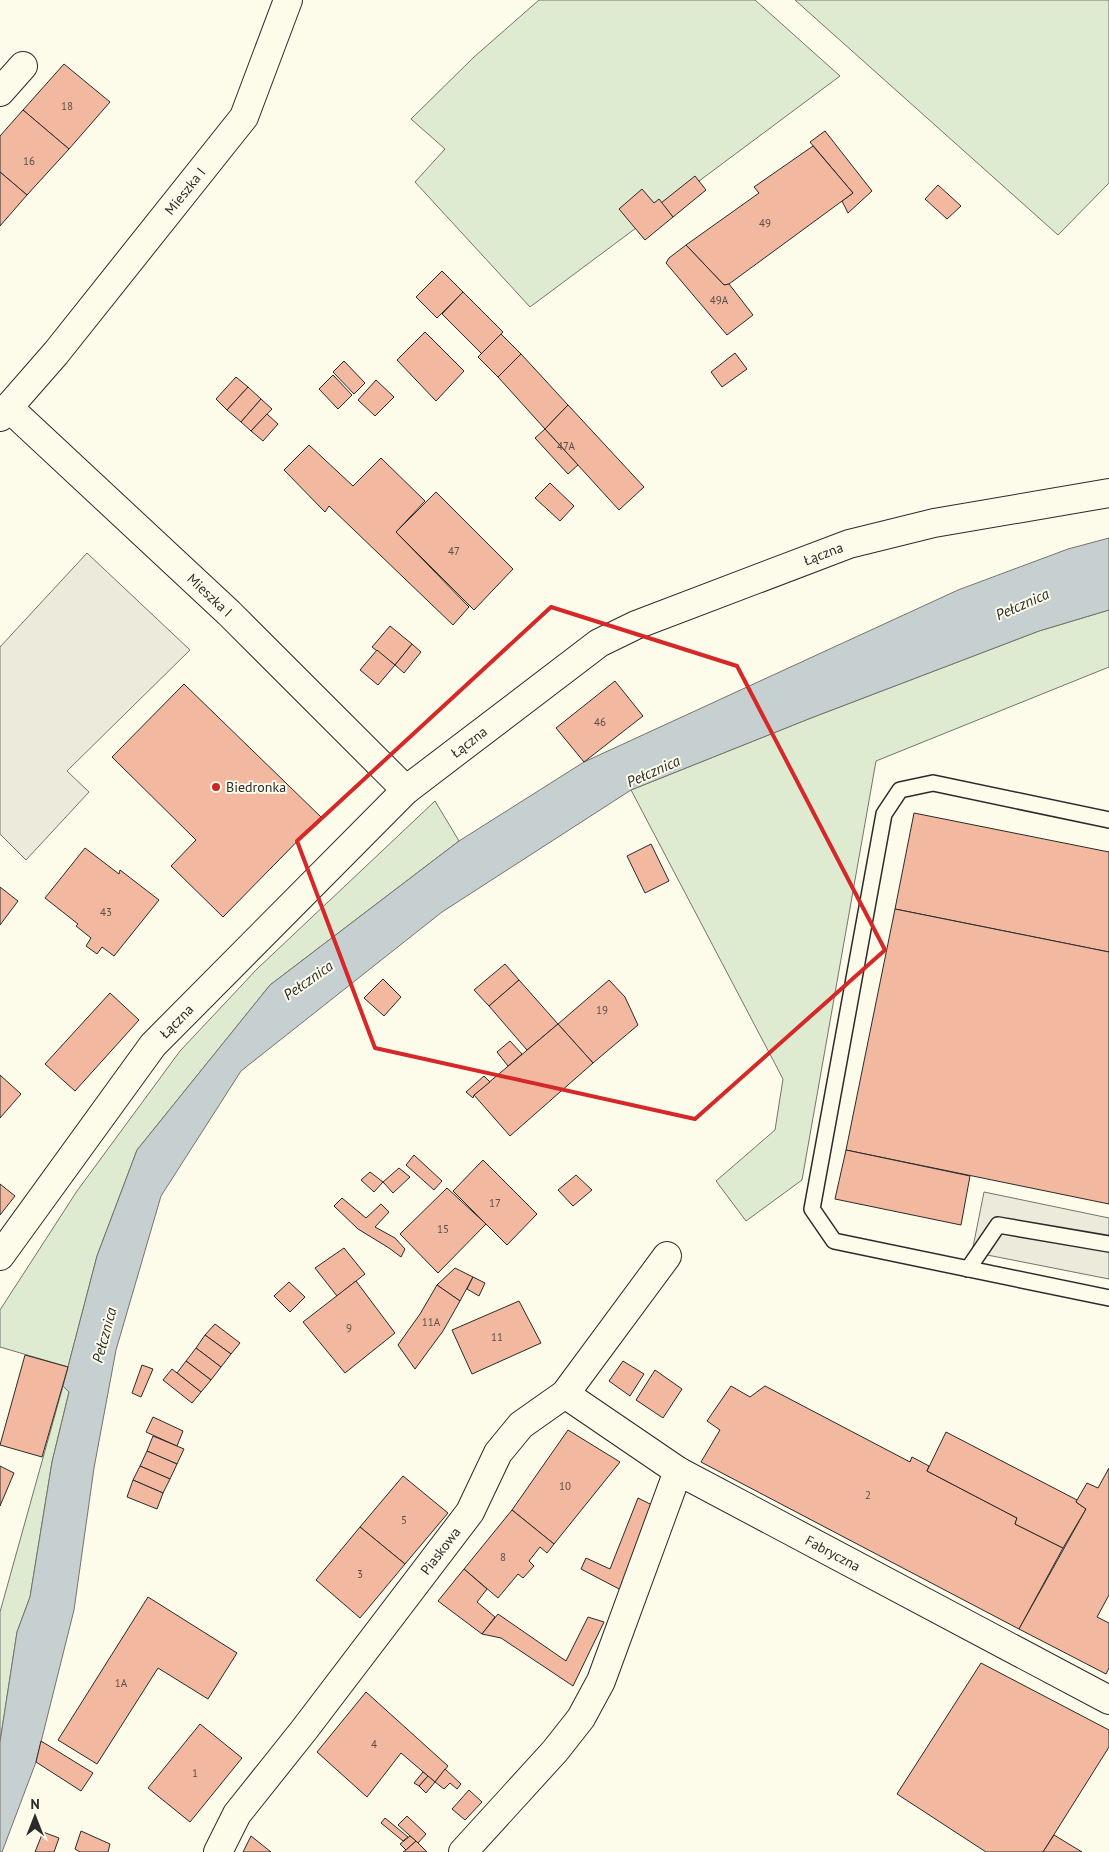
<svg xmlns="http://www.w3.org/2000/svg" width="1109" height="1852" font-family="'PT Sans',sans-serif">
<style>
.green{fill:#deebd1;stroke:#74746e}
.parking{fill:#eceadb;stroke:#74746e}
.water{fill:#c7d0d0;stroke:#74746e}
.building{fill:#f2b8a0;stroke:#2b2b2b}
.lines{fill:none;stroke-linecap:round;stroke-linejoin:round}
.service-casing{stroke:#2b2b2b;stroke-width:18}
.minor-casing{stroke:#2b2b2b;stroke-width:30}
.tertiary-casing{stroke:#2b2b2b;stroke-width:30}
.service{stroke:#fdfbea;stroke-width:15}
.minor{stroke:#fdfbea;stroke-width:28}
.tertiary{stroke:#fdfbea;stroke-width:28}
.marked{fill:none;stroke:#d62828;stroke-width:4;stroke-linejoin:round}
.poi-dot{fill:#c62828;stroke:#fdfbea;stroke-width:2}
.labels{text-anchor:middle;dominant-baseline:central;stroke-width:4;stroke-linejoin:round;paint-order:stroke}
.number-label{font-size:11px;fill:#5d4e48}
.street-label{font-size:14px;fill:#2b2b2b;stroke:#fdfbea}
.poi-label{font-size:14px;fill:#2b2b2b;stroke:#fdfbea;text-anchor:start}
.water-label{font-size:15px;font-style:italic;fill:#2b2b2b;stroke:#fdfbea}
</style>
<rect width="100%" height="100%" fill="#fdfbea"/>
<!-- green -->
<g class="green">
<path d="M539,0H755L840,76L530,307L415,182L445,149L411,119L474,57Z"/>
<path d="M795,0H1109V183L1058,235Z"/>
<path d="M1109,610V667L876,761L802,1180L746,1221L716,1181L775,1130L783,1079L631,790L811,718L1039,631Z"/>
<path d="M435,801L459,841L270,985L137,1150L97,1256L68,1367L0,1347V1310L77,1191L180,1051L257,969Z"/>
<path d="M63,1386L69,1392L52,1462L30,1597L17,1632L0,1742V1612Z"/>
</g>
<!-- parking -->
<g class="parking">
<path d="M87,553L190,650L67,771L89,792L26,860L0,834V647Z"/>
<path d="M984,1192L1109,1218V1279L972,1252Z"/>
</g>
<!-- water -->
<path class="water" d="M1109,538V610L1039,631L811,718L631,790L442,912L241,1071L161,1196L116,1350L94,1468L74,1610L36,1762L2,1852H0V1742L17,1632L30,1597L52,1462L69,1392L63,1386L97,1256L137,1150L270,985L459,841L584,762L958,590L1068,549Z"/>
<!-- building -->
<g class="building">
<path d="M64,64L110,102L69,149L23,110Z"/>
<path d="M23,110L69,149L27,195L0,172V136Z"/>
<path d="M825,131L872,191L848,213L842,201L853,193L810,142Z"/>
<path d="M813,146L853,193L729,284L724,285L686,245L759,193L754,187Z"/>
<path d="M0,172L27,195L0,226Z"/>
<path d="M695,176L706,190L673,217L661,203Z"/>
<path d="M938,185L961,206L947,219L925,199Z"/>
<path d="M642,189L654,203L659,199L673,217L645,240L619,209Z"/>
<path d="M686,245L724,285L729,284L753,315L727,335L666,263L669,258Z"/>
<path d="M442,271L463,292L437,318L416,297Z"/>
<path d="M463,292L503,332L482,354L442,314Z"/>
<path d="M425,332L464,371L436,401L397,360Z"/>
<path d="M501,334L521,354L498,377L478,357Z"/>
<path d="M735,353L747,369L722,387L711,372Z"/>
<path d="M521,354L568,405L545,429L498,377Z"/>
<path d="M344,361L365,383L354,394L333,372Z"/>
<path d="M333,375L352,395L338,409L319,389Z"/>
<path d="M236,377L248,387L227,410L216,399Z"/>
<path d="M376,380L394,397L375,416L358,400Z"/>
<path d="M248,387L261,399L241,422L227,410Z"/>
<path d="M261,399L272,409L251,431L241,422Z"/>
<path d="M568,405L644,487L619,510L545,429Z"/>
<path d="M267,414L278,424L263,441L251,431Z"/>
<path d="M545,429L578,465L568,474L535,438Z"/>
<path d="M309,445L353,486L381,458L425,501L396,532L469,607L453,625L329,506L325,512L284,470Z"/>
<path d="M550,483L574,506L560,521L535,498Z"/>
<path d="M436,492L513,569L474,610L396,532Z"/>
<path d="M390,626L412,644L395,665L372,647Z"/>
<path d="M412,644L421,652L404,673L395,665Z"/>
<path d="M377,650L395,665L378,685L360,670Z"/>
<path d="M615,681L643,716L584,762L556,728Z"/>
<path d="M184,684L321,817L223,917L171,866L196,840L112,757Z"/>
<path d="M914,813L1109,852V952L895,909Z"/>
<path d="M651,844L669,881L645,893L627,856Z"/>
<path d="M85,848L119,874L120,870L159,900L114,956L102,947L97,954L86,946L91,938L76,926L78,924L45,898Z"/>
<path d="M0,887L18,901L0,925Z"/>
<path d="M895,909L1109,952V1204L846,1150Z"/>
<path d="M505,964L519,980L489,1006L474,990Z"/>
<path d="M383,979L401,997L384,1016L364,998Z"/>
<path d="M519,980L558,1024L527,1050L489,1006Z"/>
<path d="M609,980L625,997L638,1025L593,1063L558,1024Z"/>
<path d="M110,993L139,1020L75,1091L45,1064Z"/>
<path d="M558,1024L593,1063L510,1136L474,1095Z"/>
<path d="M510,1041L522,1054L508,1066L497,1052Z"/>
<path d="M0,1075L21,1094L0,1118Z"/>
<path d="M484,1076L490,1082L474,1095L473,1098L466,1092Z"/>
<path d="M846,1150L970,1176L961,1225L835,1199Z"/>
<path d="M414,1155L442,1181L434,1190L406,1165Z"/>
<path d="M483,1160L537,1214L507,1245L453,1191Z"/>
<path d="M399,1168L410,1177L393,1193L383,1182Z"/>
<path d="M370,1172L383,1182L374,1192L361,1180Z"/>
<path d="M576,1175L592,1190L573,1206L558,1190Z"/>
<path d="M0,1184L15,1196L0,1215Z"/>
<path d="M447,1188L486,1224L438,1273L400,1234Z"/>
<path d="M342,1198L366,1218L381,1204L389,1212L375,1227L395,1238L405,1249L401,1257L389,1248L358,1229L334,1206Z"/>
<path d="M344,1248L365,1274L337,1296L315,1268Z"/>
<path d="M455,1268L473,1277L460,1301L437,1285Z"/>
<path d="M473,1277L485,1283L479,1296L467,1289Z"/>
<path d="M356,1281L395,1333L345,1373L303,1322Z"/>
<path d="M289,1282L305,1297L290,1312L274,1296Z"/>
<path d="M437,1285L460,1301L443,1331L415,1369L398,1345L420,1314Z"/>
<path d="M519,1301L541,1343L472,1374L452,1330Z"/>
<path d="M215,1324L240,1343L231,1354L205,1335Z"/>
<path d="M205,1335L231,1354L221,1367L196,1348Z"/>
<path d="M196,1348L221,1367L211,1380L186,1361Z"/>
<path d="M25,1355L68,1367L42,1457L0,1445Z"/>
<path d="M186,1361L211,1380L201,1392L177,1373Z"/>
<path d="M623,1361L644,1374L630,1396L609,1381Z"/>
<path d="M142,1365L153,1369L141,1397L132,1393Z"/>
<path d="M172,1369L201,1392L192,1403L163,1380Z"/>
<path d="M655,1370L682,1389L663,1418L636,1400Z"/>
<path d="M731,1386L750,1397L765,1386L910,1462L912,1457L929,1466L927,1471L1017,1518L1015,1524L1063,1548L1019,1629L701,1462L720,1430L707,1421Z"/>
<path d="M153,1417L183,1431L177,1446L146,1432Z"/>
<path d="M568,1430L620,1462L554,1544L512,1510Z"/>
<path d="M946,1432L1077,1500L1076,1502L1086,1509L1063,1548L1015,1524L1017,1518L927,1471Z"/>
<path d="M153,1436L184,1449L177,1464L147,1451Z"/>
<path d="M147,1451L177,1464L170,1479L140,1466Z"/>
<path d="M0,1466L14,1473L0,1506Z"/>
<path d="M140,1466L170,1479L163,1493L133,1480Z"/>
<path d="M1109,1468V1595L1097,1617L1109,1623V1668L1106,1674L1019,1629L1086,1509L1076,1502L1077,1500L1087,1483L1098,1488Z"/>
<path d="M403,1476L448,1513L405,1564L360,1527Z"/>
<path d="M133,1480L163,1493L157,1509L127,1497Z"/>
<path d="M638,1498L654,1506L621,1590L581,1569L586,1558L610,1569Z"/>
<path d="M512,1510L554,1544L547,1553L540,1547L529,1561L534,1566L523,1578L518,1574L498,1598L464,1569Z"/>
<path d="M360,1527L405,1564L360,1618L316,1580Z"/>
<path d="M464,1569L487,1589L477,1602L495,1617L482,1634L438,1601Z"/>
<path d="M148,1597L237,1653L208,1699L158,1668L97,1764L58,1740Z"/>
<path d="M498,1614L566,1661L588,1617L604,1622L573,1686L501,1638L482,1634Z"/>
<path d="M981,1663L1109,1730V1747L1043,1852H986L897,1794Z"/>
<path d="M366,1692L448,1766L435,1782L401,1753L367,1797L317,1752Z"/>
<path d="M200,1724L242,1758L190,1822L148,1788Z"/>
<path d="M41,1741L93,1773L81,1791L36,1762Z"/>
<path d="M445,1769L461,1784L457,1789L450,1783L444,1789L435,1782Z"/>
<path d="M423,1772L428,1776L419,1786L414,1783Z"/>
<path d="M428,1776L435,1782L426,1793L419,1786Z"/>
<path d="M469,1790L482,1802L465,1820L452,1809Z"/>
<path d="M407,1816L426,1834L418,1843L398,1825Z"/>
<path d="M385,1818L408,1837L403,1841L381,1823Z"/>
<path d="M81,1831L110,1844L108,1852H80L75,1849Z"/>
<path d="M43,1832L59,1838L54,1852H35Z"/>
<path d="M1054,1835L1082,1852H1043Z"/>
<path d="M251,1836L271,1852H243Z"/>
<path d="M410,1836L416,1841L406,1850L400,1844Z"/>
<path d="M416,1841L427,1852H403L406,1850Z"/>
</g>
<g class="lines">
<defs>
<g id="service">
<path d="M1109,820L933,783L900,790L884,814L812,1209L834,1241L1109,1298"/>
<path d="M968,1269L998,1225L1109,1244"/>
</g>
<g id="minor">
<path d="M0,92L23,66"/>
<path id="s1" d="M8,407L229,613L406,790"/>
<path id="s2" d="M0,417L56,353L244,117L288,0"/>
<path id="s3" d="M565,1394L678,1471L1109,1700"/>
<path id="s4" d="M218,1852L237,1814L304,1730L470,1512L498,1453L521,1425L565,1394L667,1256"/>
<path d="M463,1852L555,1751L581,1718L601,1681L678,1471"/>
</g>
<g id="tertiary">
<path id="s5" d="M0,1256L153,1045L406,790L599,643L636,625L849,544L934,523L1109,493"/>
</g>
</defs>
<!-- service casing -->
<use href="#service" class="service-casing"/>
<!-- minor casing -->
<use href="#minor" class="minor-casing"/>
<!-- tertiary casing -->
<use href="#tertiary" class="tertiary-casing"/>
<!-- service -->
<use href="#service" class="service"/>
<!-- minor -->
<use href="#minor" class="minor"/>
<!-- tertiary -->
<use href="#tertiary" class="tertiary"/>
</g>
<!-- marked area -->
<path class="marked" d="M551,607L737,666L885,950L695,1119L375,1048L297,841Z"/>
<!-- markers -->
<circle class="poi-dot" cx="216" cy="787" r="5"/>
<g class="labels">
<!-- number labels -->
<g class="number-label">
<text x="67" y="106">18</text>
<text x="29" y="161">16</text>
<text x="765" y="223">49</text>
<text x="719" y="300">49A</text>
<text x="566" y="446">47A</text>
<text x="454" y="551">47</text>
<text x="600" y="722">46</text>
<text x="106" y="912">43</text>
<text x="602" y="1010">19</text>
<text x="495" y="1203">17</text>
<text x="443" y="1229">15</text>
<text x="431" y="1322">11A</text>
<text x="349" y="1328">9</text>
<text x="497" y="1337">11</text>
<text x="565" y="1486">10</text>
<text x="868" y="1495">2</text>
<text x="404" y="1520">5</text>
<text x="503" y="1557">8</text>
<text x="360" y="1574">3</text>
<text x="121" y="1683">1A</text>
<text x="374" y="1744">4</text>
<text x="195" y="1773">1</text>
</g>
<!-- street labels -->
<g class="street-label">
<text stroke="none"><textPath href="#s2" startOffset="292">Mieszka I</textPath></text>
<text stroke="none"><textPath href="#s5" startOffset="1104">Łączna</textPath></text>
<text stroke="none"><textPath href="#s1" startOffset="276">Mieszka I</textPath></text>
<text stroke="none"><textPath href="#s5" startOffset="699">Łączna</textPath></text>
<text stroke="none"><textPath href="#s5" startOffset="294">Łączna</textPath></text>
<text stroke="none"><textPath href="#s4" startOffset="375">Piaskowa</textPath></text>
<text stroke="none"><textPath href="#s3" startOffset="312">Fabryczna</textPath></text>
</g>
<!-- poi labels -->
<g class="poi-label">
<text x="226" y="787">Biedronka</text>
</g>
<!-- water labels -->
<g class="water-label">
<text transform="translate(1022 604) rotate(-24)">Pełcznica</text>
<text transform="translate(653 771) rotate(-24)">Pełcznica</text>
<text transform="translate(308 980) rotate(-35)">Pełcznica</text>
<text transform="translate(104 1335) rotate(-75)">Pełcznica</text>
</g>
</g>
<!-- north arrow -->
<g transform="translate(35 1817)" stroke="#fdfbea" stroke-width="4" paint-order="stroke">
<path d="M0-4L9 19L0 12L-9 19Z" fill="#2b2b2b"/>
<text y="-8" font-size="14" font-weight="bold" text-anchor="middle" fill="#2b2b2b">N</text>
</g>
</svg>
